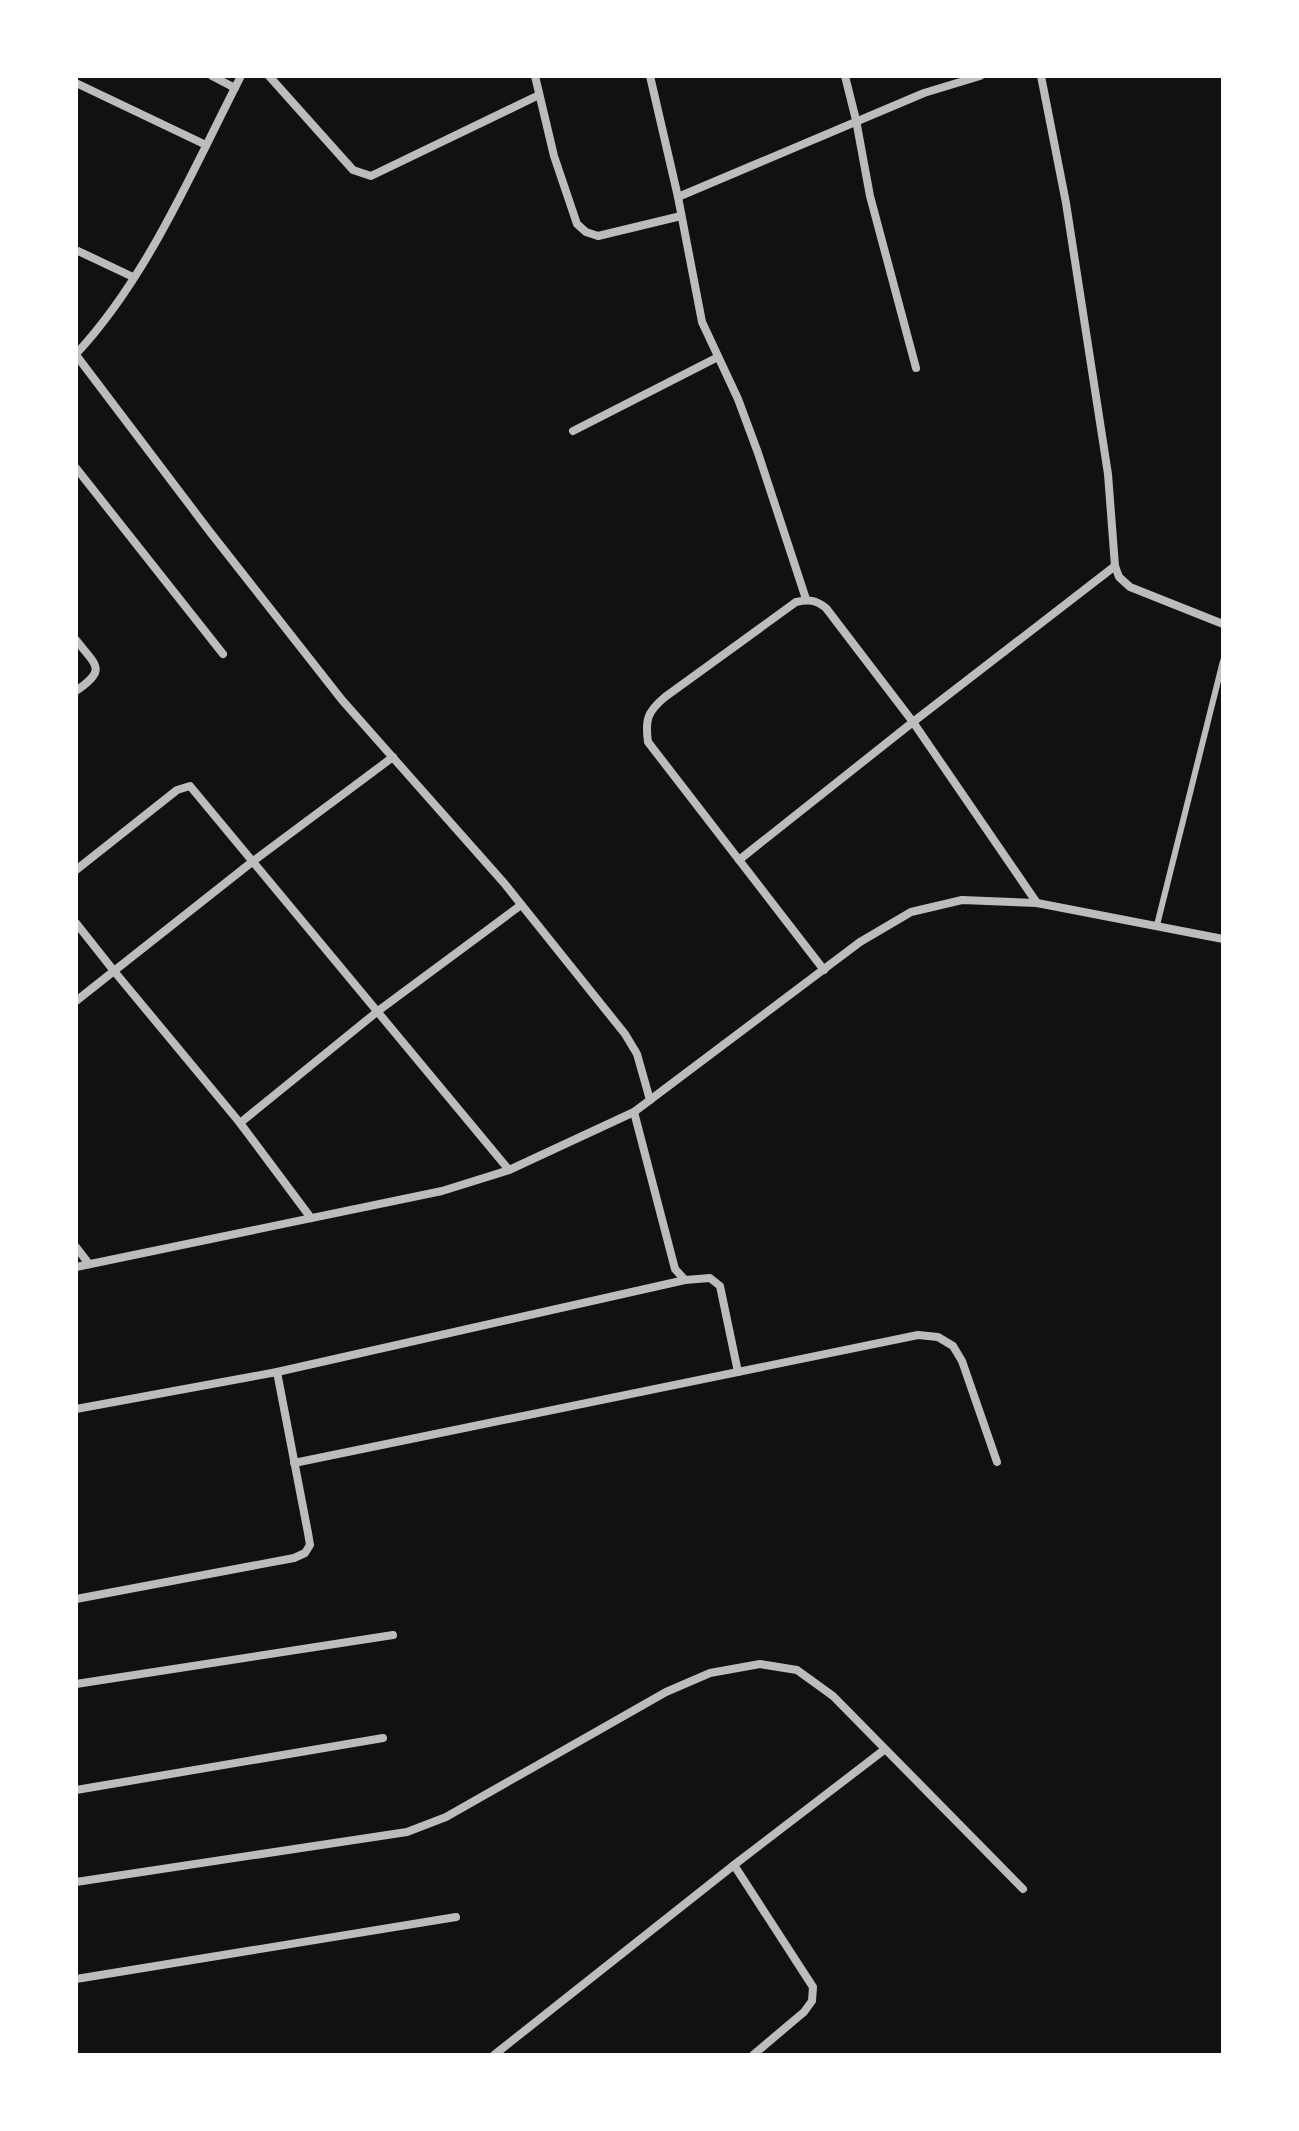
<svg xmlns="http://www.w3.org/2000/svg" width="1299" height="2131" font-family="Figtree,sans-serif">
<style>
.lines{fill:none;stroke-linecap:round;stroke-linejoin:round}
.service{stroke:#bcbcbc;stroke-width:6}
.minor{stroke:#bcbcbc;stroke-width:8}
</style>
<rect width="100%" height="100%" fill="#111"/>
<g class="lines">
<!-- service -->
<path class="service" d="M1157,925L1223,661"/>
<!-- minor -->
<g class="minor">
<path d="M212,76L235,88"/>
<path d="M269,76L353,170L371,176L539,95"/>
<path d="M535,76L554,156L577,224L586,232L598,236L681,216"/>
<path d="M650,76L678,197L702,322L738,399L758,453L806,599"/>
<path d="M845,76L856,120L870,196L916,368"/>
<path d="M1041,76L1066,203L1108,474L1115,566L1119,577L1130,587L1223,624"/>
<path d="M76,83L206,145"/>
<path d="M678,197L924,93L980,76"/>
<path d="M76,250L133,277"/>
<path d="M76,354C148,277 193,169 241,76"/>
<path d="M76,355L210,532L342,700L504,883L625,1034L637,1054L650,1100"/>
<path d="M573,431L718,357"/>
<path d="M76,468L223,654"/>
<path d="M76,640C97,667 107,669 76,691"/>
<path d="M739,860L913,722L1115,566"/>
<path d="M76,870L177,790L190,786L509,1170"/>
<path d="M76,923L114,971L240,1123L311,1218"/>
<path d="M824,970L648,742C645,720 647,712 665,697L796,602C809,599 816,600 826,608L913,722L1037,903"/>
<path d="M76,1001L252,862L393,757"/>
<path d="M634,1112L675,1269L685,1280L710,1278L720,1286L738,1372"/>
<path d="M240,1123L378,1011L521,905"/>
<path d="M76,1247L89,1264"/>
<path d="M76,1267L442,1191L509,1170L634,1112L860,942L911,912L962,900L1037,903L1223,939"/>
<path d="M76,1409L277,1372L685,1280"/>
<path d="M294,1463L918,1335L938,1337L953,1346L962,1361L997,1462"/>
<path d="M76,1599L294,1558L305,1553L310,1545L308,1533L277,1372"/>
<path d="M76,1684L393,1635"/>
<path d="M76,1790L383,1738"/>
<path d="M734,1865L813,1987L812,2001L804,2012L753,2055"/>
<path d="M76,1882L407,1832L446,1817L666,1692L710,1673L760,1664L797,1670L833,1696L1023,1889"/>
<path d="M76,1979L456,1917"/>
<path d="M494,2055L734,1865L884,1750"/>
</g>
</g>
<!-- border -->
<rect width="1299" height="2131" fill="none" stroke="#ffffff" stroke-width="156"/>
</svg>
